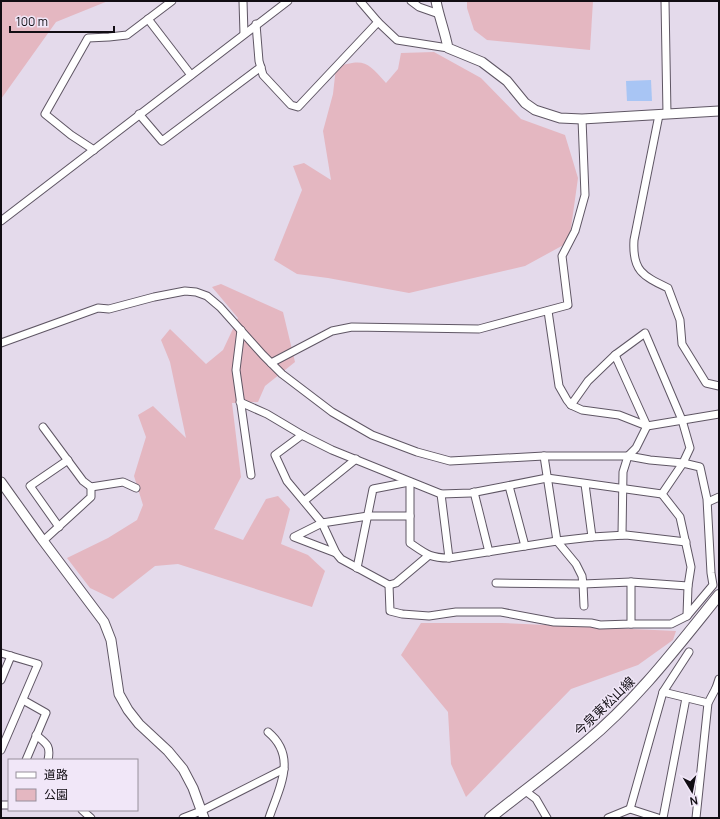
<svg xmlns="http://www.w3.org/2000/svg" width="720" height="819" font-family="Manrope,'Noto Sans JP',sans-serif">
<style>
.green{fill:#e4b7c1}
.water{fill:#a8c5f4}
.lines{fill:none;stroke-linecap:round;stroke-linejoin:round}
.minor-casing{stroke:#5f5664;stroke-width:9}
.tertiary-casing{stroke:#5f5664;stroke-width:11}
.secondary-casing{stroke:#5f5664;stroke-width:12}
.minor{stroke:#fff;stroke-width:7}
.tertiary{stroke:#fff;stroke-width:9}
.secondary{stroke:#fff;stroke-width:10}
.labels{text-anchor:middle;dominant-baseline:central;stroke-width:3;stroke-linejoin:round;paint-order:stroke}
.street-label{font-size:13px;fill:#110d13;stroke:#f1e7f8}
</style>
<rect width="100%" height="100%" fill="#e4daeb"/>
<!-- green -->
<g class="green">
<path d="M1,1H108L56,22L1,99Z"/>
<path d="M467,1H593L590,50L487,40L474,30L467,8Z"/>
<path d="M434,52L481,78L521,119L565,135L578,178L569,242L525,266L409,293L328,278L297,274L274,260L302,190L293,166L304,163L331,180L323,131L333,94L336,67C365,58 367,62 386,83L398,69L401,53Z"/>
<path d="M221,284L283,312L295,362L265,386L258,402L232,403L241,477L214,529L243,540L266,499L278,496L290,509L281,544L308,555L325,571L312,607L178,564L155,566L113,599L90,588L67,558L108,538L137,520L143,505L134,476L146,437L138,415L153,406L186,438L170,362L161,340L170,329L206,364L223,350L238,318L212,287Z"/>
<path d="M421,623H502L676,631L673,640L638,665L571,689L466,797L451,764L448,712L401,655Z"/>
</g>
<!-- water -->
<path class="water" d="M651,80L652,101H627L626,81Z"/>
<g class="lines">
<defs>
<g id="minor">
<path d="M243,1L244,34"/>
<path d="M360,1L378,22L397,40L448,48"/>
<path d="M411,1L419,7L439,14"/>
<path d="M665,1L667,114"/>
<path d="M148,19L191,75"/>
<path d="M256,24L259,61L263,75L291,105L298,107L378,22"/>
<path d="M139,114L162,141L261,67"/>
<path d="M659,115L634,240C632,271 643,276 668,288L680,320L682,344L706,383L719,386"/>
<path d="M94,150L71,135L45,114L88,38L109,37L127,35L172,1"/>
<path d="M1,221L288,1"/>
<path d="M548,311L559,386L567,400L571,405L582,410L619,415L647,426L719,414"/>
<path d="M241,330L236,370L251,475"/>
<path d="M1,343L98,308L109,309L154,297L185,291L196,292L207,296L220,307L263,355L282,374L332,412L372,435L417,452L450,461L544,456H628L650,460L683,463L700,467L707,499L711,573L713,585L687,616L688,586L691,567L680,517L662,494L683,463L690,448L682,420L645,333L615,355"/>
<path d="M271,363L332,331L352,327L479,329L568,305L562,256L575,231L585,195L582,119"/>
<path d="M240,402L267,414L304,436"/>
<path d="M571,405L588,381L615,355L647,426L636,448L628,456L623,472L622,535"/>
<path d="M43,427L83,481L91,487L123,482L136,488"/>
<path d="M544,456L557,541L576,564L582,576L583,584L631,582L688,586"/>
<path d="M410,482V543C426,554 430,558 449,558L557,541L592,537L626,535L686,542"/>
<path d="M585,484L592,537"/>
<path d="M509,486L525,546"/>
<path d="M474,492L489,552"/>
<path d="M441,494L449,558"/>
<path d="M304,501L356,459"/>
<path d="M708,502L719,497"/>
<path d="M59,527L30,486L68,460"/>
<path d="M43,541L91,497V487"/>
<path d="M336,553L294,537L322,523L368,516H410"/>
<path d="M428,556L396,583L389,585L341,559L336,553L322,523L287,481L275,455L302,435L332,450L441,494L471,493L547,478L662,494"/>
<path d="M357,568L373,489L409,482"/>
<path d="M496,583L583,584L584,606"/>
<path d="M389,585L390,611L402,614L429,616L456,612H501L554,622L591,623L600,625L631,624V582"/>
<path d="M631,624H671L687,616"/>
<path d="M689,652L663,692L708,703"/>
<path d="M1,653L38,664L1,750"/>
<path d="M719,679L716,688L719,689"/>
<path d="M1,680L11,656"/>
<path d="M23,700L46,713L26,760"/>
<path d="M268,732C298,757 279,788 269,818"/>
<path d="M36,735C47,744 51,746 48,760"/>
<path d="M524,790L536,799L547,818"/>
<path d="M1,805H9"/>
<path d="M630,809L663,692"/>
<path d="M82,810L91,818"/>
<path d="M183,818L201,811L284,769"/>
<path d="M608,818L630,809L658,818"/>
<path d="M663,818L686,698"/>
<path d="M696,818L708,703L716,688"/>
</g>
<g id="tertiary">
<path d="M436,1C439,17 445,32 448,48L482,62L507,81L525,103L535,110L560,118L582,119L719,111"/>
<path d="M1,482L41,538L104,622L111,640L119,694L128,710L139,724L168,751L183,769L193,788L204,818"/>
</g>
<path id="secondary" d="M490,818C521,793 554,769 585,743C637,700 677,647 719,595"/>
</defs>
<!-- minor casing -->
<use href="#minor" class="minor-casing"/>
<!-- tertiary casing -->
<use href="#tertiary" class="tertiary-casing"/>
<!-- secondary casing -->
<use href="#secondary" class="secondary-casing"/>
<!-- minor -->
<use href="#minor" class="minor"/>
<!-- tertiary -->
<use href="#tertiary" class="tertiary"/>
<!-- secondary -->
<use href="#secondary" class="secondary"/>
</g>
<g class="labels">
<!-- street labels -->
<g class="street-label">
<text transform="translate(604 706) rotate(-44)">今泉東松山線</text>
</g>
</g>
<!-- border -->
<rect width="720" height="819" fill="none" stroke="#110d13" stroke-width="4"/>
<!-- legend -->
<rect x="8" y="759" width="130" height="52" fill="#f1e7f8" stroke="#97909c"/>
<rect x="16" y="772" width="20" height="6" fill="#ffffff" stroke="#97909c"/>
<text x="44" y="779" font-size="12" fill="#110d13">道路</text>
<rect x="16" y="789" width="20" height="12" fill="#e4b7c1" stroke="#97909c"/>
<text x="44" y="799" font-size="12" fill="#110d13">公園</text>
<!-- north arrow -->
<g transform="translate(692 791) rotate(170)" stroke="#f1e7f8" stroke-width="3" paint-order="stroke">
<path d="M0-3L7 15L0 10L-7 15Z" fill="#110d13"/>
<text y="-6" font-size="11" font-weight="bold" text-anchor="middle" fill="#110d13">N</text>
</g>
<!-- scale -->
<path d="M10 26v6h104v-6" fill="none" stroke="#110d13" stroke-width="2"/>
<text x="16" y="26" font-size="12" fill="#110d13" stroke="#f1e7f8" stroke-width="3" paint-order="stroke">100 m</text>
</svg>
